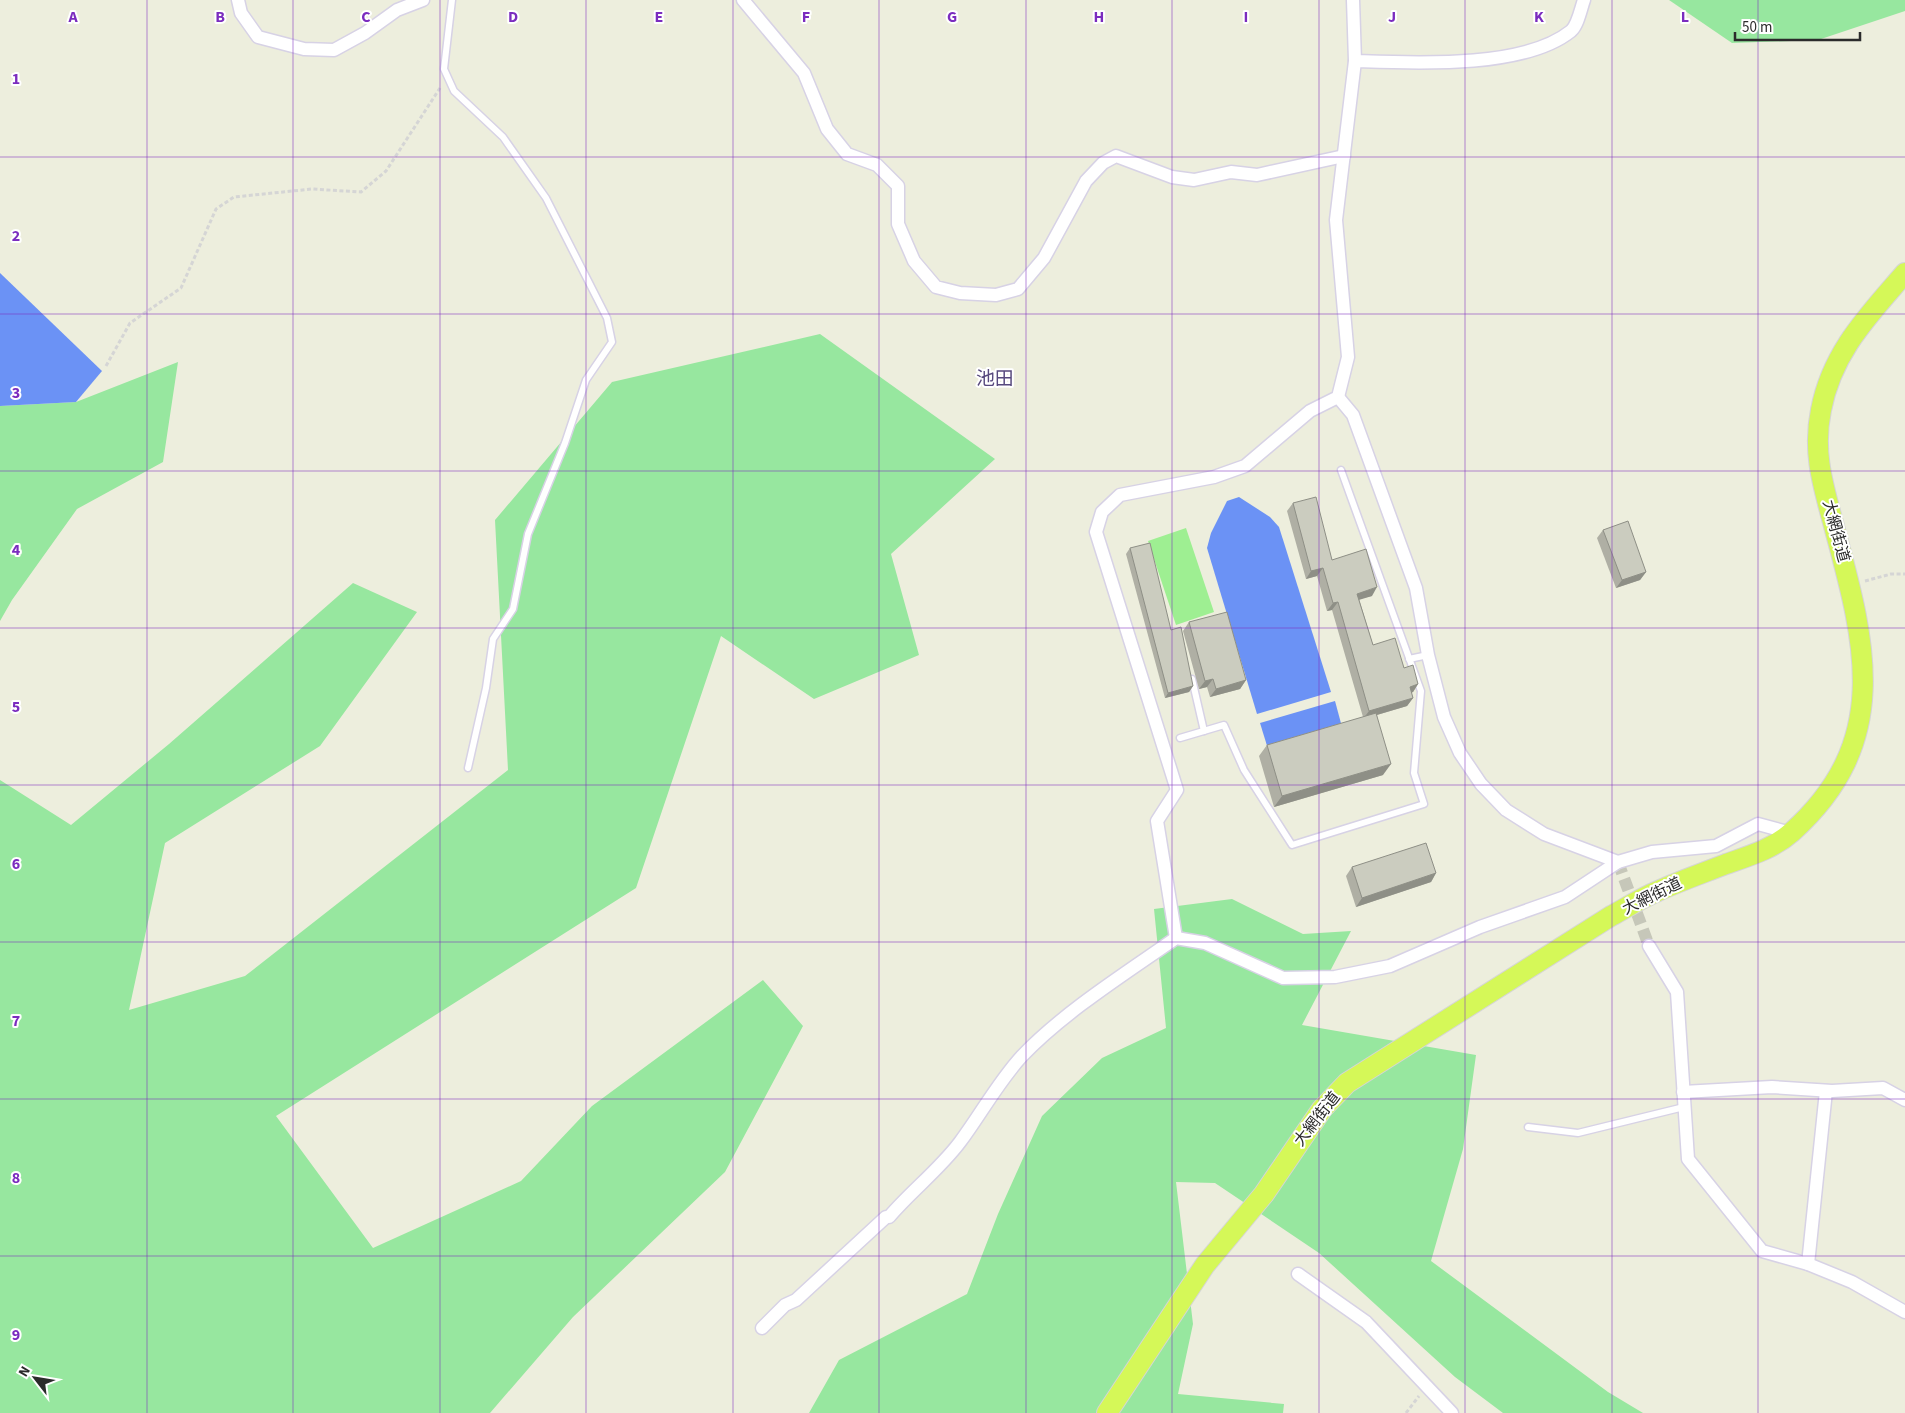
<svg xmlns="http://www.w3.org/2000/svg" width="1905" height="1413" font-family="'Source Sans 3','Noto Sans JP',sans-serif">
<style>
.green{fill:#97e79f}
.pitch{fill:#9eef92}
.water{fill:#6b92f5}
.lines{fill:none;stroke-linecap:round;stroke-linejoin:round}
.street-tunnel{stroke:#c6c7b9;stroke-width:12;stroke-dasharray:12 6;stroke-linecap:butt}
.lane-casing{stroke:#d7d2e5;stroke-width:9}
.street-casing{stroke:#d7d2e5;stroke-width:15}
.primary-casing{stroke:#d5d5d5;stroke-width:22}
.path{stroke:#d5d5d5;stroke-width:3;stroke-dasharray:4 2.5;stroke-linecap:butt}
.lane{stroke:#fff;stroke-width:6}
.street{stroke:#fff;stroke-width:12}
.primary{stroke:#d5f858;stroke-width:20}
.wall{fill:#afafa4}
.shaded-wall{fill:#8e8f86}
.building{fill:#cbccbf;stroke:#8e8f86}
.grid{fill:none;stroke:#7b2cbf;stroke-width:1;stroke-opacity:0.55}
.labels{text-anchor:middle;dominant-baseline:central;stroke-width:4;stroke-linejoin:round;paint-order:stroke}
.street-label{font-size:16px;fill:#2b2b2b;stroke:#fff}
.quarter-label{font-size:19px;fill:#57497e;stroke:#fff}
.grid-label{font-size:16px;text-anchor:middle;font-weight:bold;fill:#7b2cbf;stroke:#fff;stroke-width:4;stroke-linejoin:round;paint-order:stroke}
</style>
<rect width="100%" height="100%" fill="#edeedd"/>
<!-- green -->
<g class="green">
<path d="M1669,0H1905V11L1818,40L1732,43Z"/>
<path d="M820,334L995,459L891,554L919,655L814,699L721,636L636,888L276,1116L373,1248L521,1181L592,1106L763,980L803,1026L725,1172L573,1317L490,1413H0V780L71,825L169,744L353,583L417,612L320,746L165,843L129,1010L245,976L508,770L495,520L612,382Z"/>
<path d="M178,362L163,462L77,509L12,600L0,621V406L76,402Z"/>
<path d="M1232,899L1303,934L1351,931L1302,1025L1476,1055L1463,1149L1431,1261L1608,1392L1643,1413H1503L1455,1377L1319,1253L1215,1183L1176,1182L1193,1324L1178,1394L1284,1404L1283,1413H809L839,1360L967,1294L998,1214L1042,1116L1102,1058L1166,1028L1154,909Z"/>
</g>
<!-- pitch -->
<path class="pitch" d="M1186,528L1214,612L1176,625L1148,541Z"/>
<!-- water -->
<g class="water">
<path d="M0,273L102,371L76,402L0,406Z"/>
<path d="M1239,497L1270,517L1279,527L1331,692L1257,714L1207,548L1211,533L1227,501Z"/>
<path d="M1335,701L1342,727L1268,749L1260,723Z"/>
</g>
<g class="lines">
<!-- street-tunnel -->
<path class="street-tunnel" d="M1618,862L1649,946"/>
<defs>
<g id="lane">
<path d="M452,0L444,69L454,91L503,137L546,198L607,318L612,342L586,380L565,443L528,534L513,609L493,639L486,688L468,768"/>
<path d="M1409,659L1428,655"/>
<path d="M1192,679L1204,731"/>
<path d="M1180,738L1224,725L1244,770L1292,845L1424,804L1414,773L1421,691L1341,470"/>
<path d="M1528,1127L1578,1133L1684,1107"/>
</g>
<g id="street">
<path d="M238,0L241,13L258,37L304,49L334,50L365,33L397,10L423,0"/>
<path d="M743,0L804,73L827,129L847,154L877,165L898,186V224L914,261L936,287L960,293L996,295L1018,289L1044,258L1086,181L1103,163L1116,156L1172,177L1194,180L1231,172L1257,175L1344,156"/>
<path d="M1355,61C1414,63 1524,69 1571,31C1578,25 1581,8 1584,0"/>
<path d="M1338,397L1353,415L1416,588L1428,655L1444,717L1460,753L1481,784L1506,810L1544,834L1618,862"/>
<path d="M1176,938L1157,821L1177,790L1096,532L1102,512L1120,495L1214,477L1245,466L1310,411L1338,397L1348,357L1336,220L1355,61L1353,0"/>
<path d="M1649,946L1677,992L1688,1159L1762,1251L1808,1264L1852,1282L1905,1312"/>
<path d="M1683,1092L1772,1087L1832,1091L1883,1088L1905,1100"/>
<path d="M1808,1264L1826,1091"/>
<path d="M1298,1274L1366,1322L1452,1413"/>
<path d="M762,1328L785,1305L796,1300L886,1217H889C911,1191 939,1170 960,1142C981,1114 998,1082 1022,1056C1064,1012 1126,973 1176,938L1205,943L1283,978L1335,977L1390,966L1480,927L1565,897L1618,862L1652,852L1716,846L1758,824L1791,833"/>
</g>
<path id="primary" d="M1107,1413L1205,1265L1264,1194L1322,1109L1347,1083L1611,916C1626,908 1641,898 1658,891C1680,881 1703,873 1726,864C1749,856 1773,849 1792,832C1892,742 1866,645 1835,530C1824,488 1812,454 1821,410C1832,352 1868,316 1905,273"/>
</defs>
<!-- lane casing -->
<use href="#lane" class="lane-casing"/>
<!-- street casing -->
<use href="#street" class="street-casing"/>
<!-- primary casing -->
<use href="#primary" class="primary-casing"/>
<!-- path -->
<g class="path">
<path d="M106,366L130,323L181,288L216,209L234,197L312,189L361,192L386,171L440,88"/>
<path d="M1865,581L1891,574H1905"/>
<path d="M1406,1413L1419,1396"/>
</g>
<!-- lane -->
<use href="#lane" class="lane"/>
<!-- street -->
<use href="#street" class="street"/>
<!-- primary -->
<use href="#primary" class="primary"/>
</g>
<!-- wall -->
<g class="wall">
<path d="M1293,503L1332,560L1372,596L1359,599L1373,645L1404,668L1418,684L1413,692L1411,693L1413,698L1407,706L1377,715L1383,775L1274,807L1259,756L1267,745L1363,717L1332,610L1327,611L1317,576L1306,579L1287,511Z"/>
<path d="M1603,530L1646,572L1640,580L1616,588L1597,538Z"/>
<path d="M1130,548L1171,630L1193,686L1189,692L1165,698L1126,554Z"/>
<path d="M1189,622L1246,680L1240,689L1210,697L1207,687L1199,689L1183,631Z"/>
<path d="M1352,867L1436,873L1431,882L1356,907L1346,876Z"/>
</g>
<!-- shaded-wall -->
<g class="shaded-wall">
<path d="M1323,568L1317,576L1306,579L1311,571Z"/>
<path d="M1646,572L1640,580L1616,588L1622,580Z"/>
<path d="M1377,587L1372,596L1352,602L1357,594Z"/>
<path d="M1338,602L1332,610L1327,611L1333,603Z"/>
<path d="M1213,679L1207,687L1199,689L1205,681Z"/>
<path d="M1246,680L1240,689L1210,697L1216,689Z"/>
<path d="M1418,684L1413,692L1404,695L1410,687Z"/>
<path d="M1193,686L1189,692L1165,698L1168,693Z"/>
<path d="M1413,698L1407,706L1363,719L1369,711Z"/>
<path d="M1391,764L1383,775L1274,807L1282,796Z"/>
<path d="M1436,873L1431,882L1356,907L1362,898Z"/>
</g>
<!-- building -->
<g class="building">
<path d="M1316,497L1332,560L1366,549L1377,587L1357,594L1373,645L1395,638L1404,668L1413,665L1418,684L1410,687L1413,698L1369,711L1338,602L1333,603L1323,568L1311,571L1293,503Z"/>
<path d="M1628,521L1646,572L1622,580L1603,530Z"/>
<path d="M1150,543L1171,630L1181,627L1193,686L1168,693L1130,548Z"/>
<path d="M1227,612L1246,680L1216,689L1213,679L1205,681L1189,622Z"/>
<path d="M1376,713L1391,764L1282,796L1267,745Z"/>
<path d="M1426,843L1436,873L1362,898L1352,867Z"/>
</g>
<!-- grid -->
<path class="grid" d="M147,0V1413M293,0V1413M440,0V1413M586,0V1413M733,0V1413M879,0V1413M1026,0V1413M1172,0V1413M1319,0V1413M1465,0V1413M1612,0V1413M1758,0V1413M0,157H1905M0,314H1905M0,471H1905M0,628H1905M0,785H1905M0,942H1905M0,1099H1905M0,1256H1905"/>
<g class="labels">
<!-- street labels -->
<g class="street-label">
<text transform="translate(1836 531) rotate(75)">大網街道</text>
<text transform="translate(1652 896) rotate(-26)">大網街道</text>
<text transform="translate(1317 1119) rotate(-52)">大網街道</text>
</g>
<!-- quarter labels -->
<g class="quarter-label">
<text x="995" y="379">池田</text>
</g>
</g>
<g class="grid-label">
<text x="73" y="22">A</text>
<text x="220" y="22">B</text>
<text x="366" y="22">C</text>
<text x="513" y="22">D</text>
<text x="659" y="22">E</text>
<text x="806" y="22">F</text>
<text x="952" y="22">G</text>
<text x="1099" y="22">H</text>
<text x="1246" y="22">I</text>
<text x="1392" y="22">J</text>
<text x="1539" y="22">K</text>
<text x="1685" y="22">L</text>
<text x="16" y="84">1</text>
<text x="16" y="241">2</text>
<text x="16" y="398">3</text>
<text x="16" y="555">4</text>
<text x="16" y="712">5</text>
<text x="16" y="869">6</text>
<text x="16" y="1026">7</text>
<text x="16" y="1183">8</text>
<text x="16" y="1340">9</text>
</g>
<!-- north arrow -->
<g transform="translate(35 1378) rotate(301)" stroke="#ffffff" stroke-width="4" paint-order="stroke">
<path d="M0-4L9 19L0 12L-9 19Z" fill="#2b2b2b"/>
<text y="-8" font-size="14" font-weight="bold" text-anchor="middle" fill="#2b2b2b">N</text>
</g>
<!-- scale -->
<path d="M1735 32v8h125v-8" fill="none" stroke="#2b2b2b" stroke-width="2.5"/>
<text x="1742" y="32" font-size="15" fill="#2b2b2b" stroke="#ffffff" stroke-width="4" paint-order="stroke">50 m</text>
</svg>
